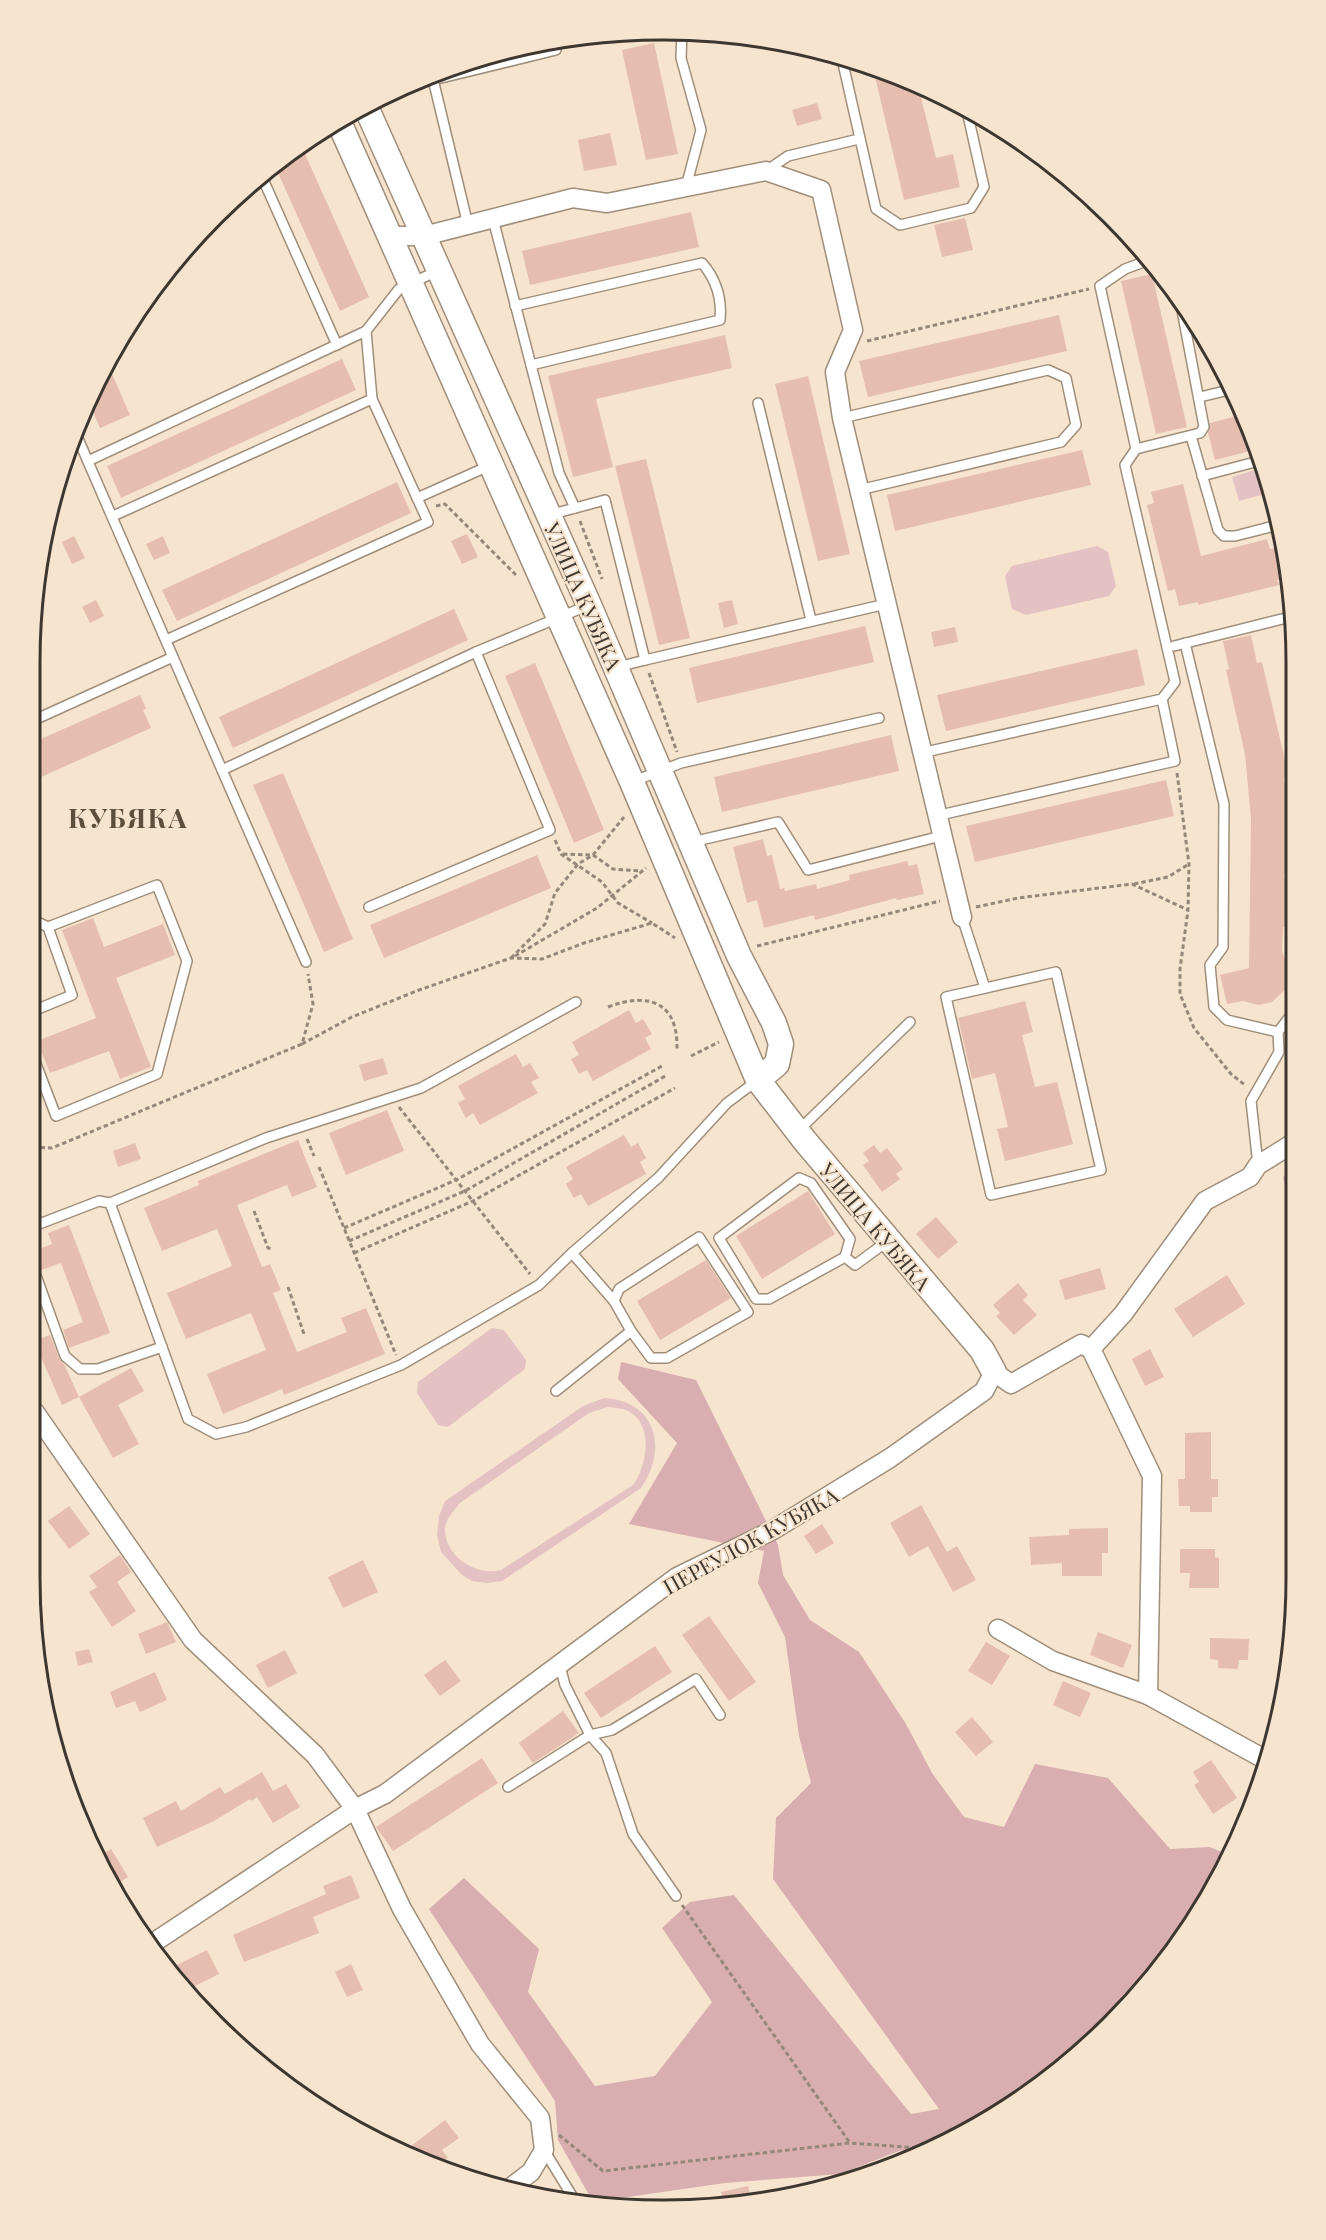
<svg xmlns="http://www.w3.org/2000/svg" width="1326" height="2240" font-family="'Playfair Display',serif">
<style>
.green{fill:#e4c2c4;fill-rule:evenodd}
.forest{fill:#d8aeb0}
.building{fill:#e5beaf}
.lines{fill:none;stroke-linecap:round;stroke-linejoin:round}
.service-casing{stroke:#9f8e7a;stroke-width:12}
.minor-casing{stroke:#9f8e7a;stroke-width:21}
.tertiary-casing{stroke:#9f8e7a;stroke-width:27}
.path{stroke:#95887a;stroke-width:3;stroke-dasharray:4.5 3;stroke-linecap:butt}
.service{stroke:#fff;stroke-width:9}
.minor{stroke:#fff;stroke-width:18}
.tertiary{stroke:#fff;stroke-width:24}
.labels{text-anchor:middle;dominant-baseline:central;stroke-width:4.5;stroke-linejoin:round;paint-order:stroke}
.street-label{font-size:21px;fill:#3e372f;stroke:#f7e4cf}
.district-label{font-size:27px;font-weight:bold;letter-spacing:1.5px;fill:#5e4e3c;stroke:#f7e4cf}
.rim{fill:none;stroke:#3e372f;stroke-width:3}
</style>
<rect width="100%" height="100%" fill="#f7e4cf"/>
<!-- green -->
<g class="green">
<path d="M1258,469L1265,494L1239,501L1232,477Z"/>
<path d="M1097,546L1108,552L1116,586L1109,596L1026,615L1012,609L1005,576L1012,566Z"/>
<path d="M492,1328L504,1330L526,1360L525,1369L448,1427L438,1425L417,1393L418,1382Z"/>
<path d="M604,1398C657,1401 668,1449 641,1488L502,1581L487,1583L472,1581L462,1575L441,1552L437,1535L439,1516L445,1501L583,1406ZM608,1407C613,1408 621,1408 626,1410C655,1423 647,1466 633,1485L501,1570C477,1576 448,1559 445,1532C444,1520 454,1511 460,1503L589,1413Z"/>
</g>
<!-- forest -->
<g class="forest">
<path d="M1295,1169V1227L1283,1177Z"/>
<path d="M621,1362L696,1380L778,1545L783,1575L810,1620L859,1652L906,1724L932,1773L964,1817L1004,1827L1035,1764L1108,1778L1170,1849L1210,1847L1226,1854L1189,1929L1111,2024L1048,2079L943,2145L899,2151L840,2174L725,2183L593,2202L558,2140L555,2101L429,1909L464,1878L539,1949L528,1992L595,2086L655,2076L712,2002L662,1928L690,1902L734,1895L911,2114L939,2109L773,1879L776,1818L811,1783L799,1736L785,1637L758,1583L764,1551L629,1524L677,1443L618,1379Z"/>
</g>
<!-- building -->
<g class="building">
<path d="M654,43L678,154L646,160L622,50Z"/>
<path d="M873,68L918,85L936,158L953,154L960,187L904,200Z"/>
<path d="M817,103L822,119L797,126L792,110Z"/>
<path d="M610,133L617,165L584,171L578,140Z"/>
<path d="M301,145L369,297L340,311L275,166Z"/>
<path d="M691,212L699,247L530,285L522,251Z"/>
<path d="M965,218L973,250L942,257L934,225Z"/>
<path d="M1152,274L1187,427L1156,434L1121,281Z"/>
<path d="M1059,315L1067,351L868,397L859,361Z"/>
<path d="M725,335L732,368L596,399L613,467L573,477L548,376Z"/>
<path d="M342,359L356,390L121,498L107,466Z"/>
<path d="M109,367L130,415L100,428L90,405Z"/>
<path d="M808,376L850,554L818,561L775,384Z"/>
<path d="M1240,415L1254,450L1215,460L1208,433L1210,423Z"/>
<path d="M1082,450L1091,485L895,531L887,495Z"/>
<path d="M646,459L690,638L659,645L615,466Z"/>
<path d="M397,482L411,513L177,621L162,590Z"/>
<path d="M1183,484L1201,556L1267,539L1270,549L1281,547L1287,578L1277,580L1279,585L1198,605V602L1179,606L1175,589L1168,591L1147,505L1154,503L1151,492Z"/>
<path d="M467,534L478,557L462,564L451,541Z"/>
<path d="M74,536L85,558L72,564L62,542Z"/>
<path d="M163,536L170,553L154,560L146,544Z"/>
<path d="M96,600L104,616L90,623L82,607Z"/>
<path d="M732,600L738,624L724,628L718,603Z"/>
<path d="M454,609L468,640L233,748L219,717Z"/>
<path d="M865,626L874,662L697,703L689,668Z"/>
<path d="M955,627L958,642L934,647L931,632Z"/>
<path d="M1251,635L1257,663L1262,662L1289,777L1284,778L1292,833L1284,877H1288V927H1283L1282,951L1290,973L1285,990L1272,1002L1259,1005L1243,1001L1227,1004L1220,975L1249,968L1251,819L1245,754L1226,670L1229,669L1223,641Z"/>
<path d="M1137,649L1145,685L946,731L937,695Z"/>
<path d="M535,663L604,830L574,843L505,676Z"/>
<path d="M140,695L146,709L143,710L151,728L32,781V743Z"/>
<path d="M891,735L899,771L722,812L714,777Z"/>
<path d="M283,773L353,939L324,952L253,785Z"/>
<path d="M1166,780L1174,816L975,862L966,826Z"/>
<path d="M763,839L767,856L772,855L780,889L784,888L785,891L816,884L817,889L850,880L849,875L907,861L909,866L917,864L924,894L897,900L896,898L815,920L814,915L764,928L757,900L747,903L733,847Z"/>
<path d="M537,855L551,888L384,958L370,925Z"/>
<path d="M93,918L104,947L163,924L175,955L116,978L151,1067L120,1079L109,1051L50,1073L37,1041L96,1018L62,930Z"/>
<path d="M1025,1001L1033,1032L1022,1035L1035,1087L1057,1082L1073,1144L1005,1161L997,1129L1008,1127L995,1073L972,1079L958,1018Z"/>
<path d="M629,1010L636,1023L643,1019L652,1034L645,1038L651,1049L593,1081L587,1070L579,1074L571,1059L579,1055L572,1042Z"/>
<path d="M516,1054L523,1067L530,1063L539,1078L531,1082L538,1093L480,1125L473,1113L466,1118L458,1103L465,1099L458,1086Z"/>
<path d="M383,1058L388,1074L364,1081L359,1065Z"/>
<path d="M387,1110L404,1151L346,1175L329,1133Z"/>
<path d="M624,1135L631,1147L638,1143L646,1158L640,1162L646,1174L588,1206L581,1194L574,1198L566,1184L573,1179L566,1167Z"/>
<path d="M298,1140L317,1187L292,1197L287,1185L237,1205L262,1267L270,1264L281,1290L273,1293L297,1352L347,1332L341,1318L366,1308L385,1354L284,1395L282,1389L223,1414L207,1374L266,1350L251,1313L186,1339L167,1293L232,1266L217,1229L162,1251L144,1208L199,1185L198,1181Z"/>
<path d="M135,1143L141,1159L118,1167L113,1151Z"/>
<path d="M874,1145L880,1153L887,1148L903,1169L896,1174L900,1179L882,1192L863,1165L869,1161L863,1153Z"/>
<path d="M808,1191L835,1234L762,1279L736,1236Z"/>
<path d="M936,1217L958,1242L938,1259L916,1234Z"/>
<path d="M69,1225L110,1333L69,1348L63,1330L83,1322L61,1263L41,1270L34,1263V1251L52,1244L48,1233Z"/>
<path d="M706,1260L731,1298L660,1340L637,1301Z"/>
<path d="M1100,1268L1106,1289L1065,1300L1059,1280Z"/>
<path d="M1227,1275L1245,1304L1193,1337L1174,1309Z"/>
<path d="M1018,1283L1028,1295L1023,1300L1037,1315L1014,1335L996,1316L1000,1313L993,1305Z"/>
<path d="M50,1335L59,1358L64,1364L79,1397L62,1405L34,1341Z"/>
<path d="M1150,1349L1164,1377L1145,1386L1132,1359Z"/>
<path d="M131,1368L144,1391L118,1405L139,1444L113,1458L79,1397Z"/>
<path d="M1211,1432V1479H1218V1497H1212V1512H1190V1506H1179L1178,1479H1185V1433Z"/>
<path d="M921,1505L947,1552L957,1546L976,1580L953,1592L928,1546L909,1557L890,1523Z"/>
<path d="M69,1506L90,1534L69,1549L48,1521Z"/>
<path d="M822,1524L834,1543L816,1554L804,1536Z"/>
<path d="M1108,1528V1553H1102V1576H1062V1563L1031,1565L1029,1537L1069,1535V1529Z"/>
<path d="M1180,1549H1215V1557L1219,1558V1588H1189L1190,1573H1180Z"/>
<path d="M120,1555L131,1572L117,1582L136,1611L112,1627L89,1592L97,1587L89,1576Z"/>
<path d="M363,1560L378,1592L343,1608L328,1577Z"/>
<path d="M709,1616L756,1682L729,1701L682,1635Z"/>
<path d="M167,1622L176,1642L146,1654L138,1634Z"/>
<path d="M1098,1632L1132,1645L1123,1668L1090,1655Z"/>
<path d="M1210,1638L1249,1639L1248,1660H1239L1238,1669L1218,1668V1660L1210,1659Z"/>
<path d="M986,1642L1010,1656L992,1685L968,1671Z"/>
<path d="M655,1646L672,1672L601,1718L584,1693Z"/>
<path d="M89,1649L93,1662L78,1666L75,1652Z"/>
<path d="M285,1650L297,1673L268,1688L256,1665Z"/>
<path d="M445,1660L461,1681L440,1696L424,1675Z"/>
<path d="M155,1672L167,1700L140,1712L135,1701L116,1708L110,1692Z"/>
<path d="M1063,1681L1091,1693L1080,1717L1053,1705Z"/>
<path d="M563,1711L579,1733L533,1763L519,1743Z"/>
<path d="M972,1717L993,1742L976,1756L955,1732Z"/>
<path d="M482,1758L498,1783L393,1851L376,1827Z"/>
<path d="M1211,1760L1237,1798L1213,1814L1194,1785L1199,1782L1193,1772Z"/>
<path d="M262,1772L273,1791L286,1784L300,1807L273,1823L257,1797L251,1801L250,1799L214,1821L157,1847L143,1818L176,1801L181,1811L220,1787L225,1794Z"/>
<path d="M111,1849L128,1877L113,1886L96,1858Z"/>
<path d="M351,1875L360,1898L313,1917L319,1933L244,1962L233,1935L326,1894L323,1886Z"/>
<path d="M207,1950L219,1974L189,1989L177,1965Z"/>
<path d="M351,1964L363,1990L347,1997L335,1972Z"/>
<path d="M445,2120L459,2138L442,2150L448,2158L438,2165L406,2150Z"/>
<path d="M748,2186L752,2203L725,2206L721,2192Z"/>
</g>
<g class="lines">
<defs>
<g id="service">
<path d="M682,32L681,58L701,130L686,187"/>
<path d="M842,59L876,209L900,225L971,208L984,187L967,111"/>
<path d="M432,75L468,225"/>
<path d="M433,80L556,50"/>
<path d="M766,171L788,156L859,139"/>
<path d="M262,177L337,345"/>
<path d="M493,219L559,473L575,508"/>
<path d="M515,306L702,263C716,279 722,299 720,320L531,365"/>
<path d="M1200,397L1229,390"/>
<path d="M758,403L811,620"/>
<path d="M842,418L1048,370L1066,378L1076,425L1061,442L859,490"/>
<path d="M76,434L222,770"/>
<path d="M1191,436L1218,530L1224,536H1235L1274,526"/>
<path d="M1136,449L1200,433L1204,427L1181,305"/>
<path d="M88,461L366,331L399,289L437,271"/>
<path d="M1202,476L1259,461"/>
<path d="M417,498L491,465"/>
<path d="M549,515L605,500L645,660L886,604"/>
<path d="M113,516L372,399L366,331"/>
<path d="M166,640L428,522L372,399"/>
<path d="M1185,643L1224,804L1223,947L1210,965L1214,1007L1227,1020L1278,1032L1295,1010"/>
<path d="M1174,646L1294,616"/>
<path d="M618,667L645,660"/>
<path d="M32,721L173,657"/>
<path d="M921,753L1162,699L1175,682L1125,465L1136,449L1100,286L1125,269L1149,260"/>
<path d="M634,781L681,763L879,718"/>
<path d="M936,816L1175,761L1162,699"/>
<path d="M692,842L778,822L808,870L941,836"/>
<path d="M369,907L550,830L476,652"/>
<path d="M962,917L985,988"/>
<path d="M33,920L48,927L72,995L33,1011"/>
<path d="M306,962L222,770L476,652L589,605"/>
<path d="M1056,972L1101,1170L991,1195L946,997Z"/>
<path d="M576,1002L421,1088L266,1138L110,1203L188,1419L216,1434L246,1427L401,1365L539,1285L572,1253L658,1178L727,1103L758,1080"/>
<path d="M33,1056L56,1116L157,1074L187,961L157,885L48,927"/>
<path d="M798,1131L910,1022"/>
<path d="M1258,1165L1251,1101L1279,1052L1278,1032"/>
<path d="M799,1178L811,1183L850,1239L845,1257L769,1299H756L719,1238Z"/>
<path d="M34,1226L99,1201L110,1203"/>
<path d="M845,1257L855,1265L889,1240"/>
<path d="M34,1270L65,1356L80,1369H98L162,1347"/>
<path d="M614,1301L619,1289L699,1237L748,1312L667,1358H651L631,1331"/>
<path d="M556,1391L631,1331L614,1301L572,1253"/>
<path d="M560,1666L565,1685L590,1735L606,1753L633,1834L676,1896"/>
<path d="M508,1787L590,1735L612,1730L696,1679L720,1715"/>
<path d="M544,2150L577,2204"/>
</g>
<g id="minor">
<path d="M390,236H424L573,198L607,203L766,171L821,190L853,330L835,372L842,418L962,917"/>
<path d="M34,1411L193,1640L315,1755L355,1809L150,1945"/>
<path d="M998,1629L1053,1661L1148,1695L1152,1476L1091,1349"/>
<path d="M1148,1695L1266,1760"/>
<path d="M510,2188L531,2172L544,2150L540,2118L480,2044L402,1909L355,1809L385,1794L677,1577L773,1530L890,1458L984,1391L994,1372L1011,1384L1081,1344L1091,1349L1123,1314L1205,1201L1250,1177L1258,1165L1295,1142"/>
</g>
<g id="tertiary">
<path d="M366,107L589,605L739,956L774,1023L781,1044L777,1064L758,1080"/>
<path d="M339,122L632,782L758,1080L805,1141L982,1350L994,1372"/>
</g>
</defs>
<!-- service casing -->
<use href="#service" class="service-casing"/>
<!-- minor casing -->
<use href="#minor" class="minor-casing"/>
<!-- tertiary casing -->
<use href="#tertiary" class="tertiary-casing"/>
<!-- path -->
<g class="path">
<path d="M867,341L1089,289"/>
<path d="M436,506L445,504L518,577"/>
<path d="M580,521L602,579"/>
<path d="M649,673L677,752"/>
<path d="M1177,773L1189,864L1188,910L1180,969V994L1194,1028L1231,1074L1245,1085"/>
<path d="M555,840L561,854L602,882L618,903L652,923"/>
<path d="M563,854L593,855L613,869L642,871"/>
<path d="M1134,884L1168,877L1189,864"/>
<path d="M976,907L1018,898L1132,884L1188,910"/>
<path d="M757,946L940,901"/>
<path d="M515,956L597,908L646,868"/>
<path d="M511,958L545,924L555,893L578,864L593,855L624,817"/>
<path d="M608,1007C648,992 678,1001 677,1049"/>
<path d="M302,1044L352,1017L419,990L511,958L542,959L584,943L652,923L675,938"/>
<path d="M691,1056L719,1042"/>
<path d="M399,1107L530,1274"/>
<path d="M307,1139L314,1156"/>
<path d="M33,1147L52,1148L302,1044L313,1004L308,974"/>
<path d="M319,1167L396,1355"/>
<path d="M254,1211L268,1248L273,1249"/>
<path d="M344,1228L456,1180L662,1066"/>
<path d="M349,1241L465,1191L667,1075"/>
<path d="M354,1253L473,1201L675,1088"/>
<path d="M288,1287L304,1334"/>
<path d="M682,1905L850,2143"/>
<path d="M559,2135L603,2171L850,2143L933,2149"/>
</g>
<!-- service -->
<use href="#service" class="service"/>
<!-- minor -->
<use href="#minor" class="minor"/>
<!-- tertiary -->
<use href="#tertiary" class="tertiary"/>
</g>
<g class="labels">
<!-- street labels -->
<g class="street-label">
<text transform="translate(584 596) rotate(66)">УЛИЦА КУБЯКА</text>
<text transform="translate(876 1226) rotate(50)">УЛИЦА КУБЯКА</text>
<text transform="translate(750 1540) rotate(-29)">ПЕРЕУЛОК КУБЯКА</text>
</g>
<!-- district labels -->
<g class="district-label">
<text x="128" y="817">КУБЯКА</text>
</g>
</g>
<!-- crop -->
<path d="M0 0H1326V2240H0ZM662 40H664A622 622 0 0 1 1286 662V1578A622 622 0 0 1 664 2200H662A622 622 0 0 1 40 1578V662A622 622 0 0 1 662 40Z" fill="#f7e4cf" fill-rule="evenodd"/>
<path class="rim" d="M662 40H664A622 622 0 0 1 1286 662V1578A622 622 0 0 1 664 2200H662A622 622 0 0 1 40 1578V662A622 622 0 0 1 662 40Z"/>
</svg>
